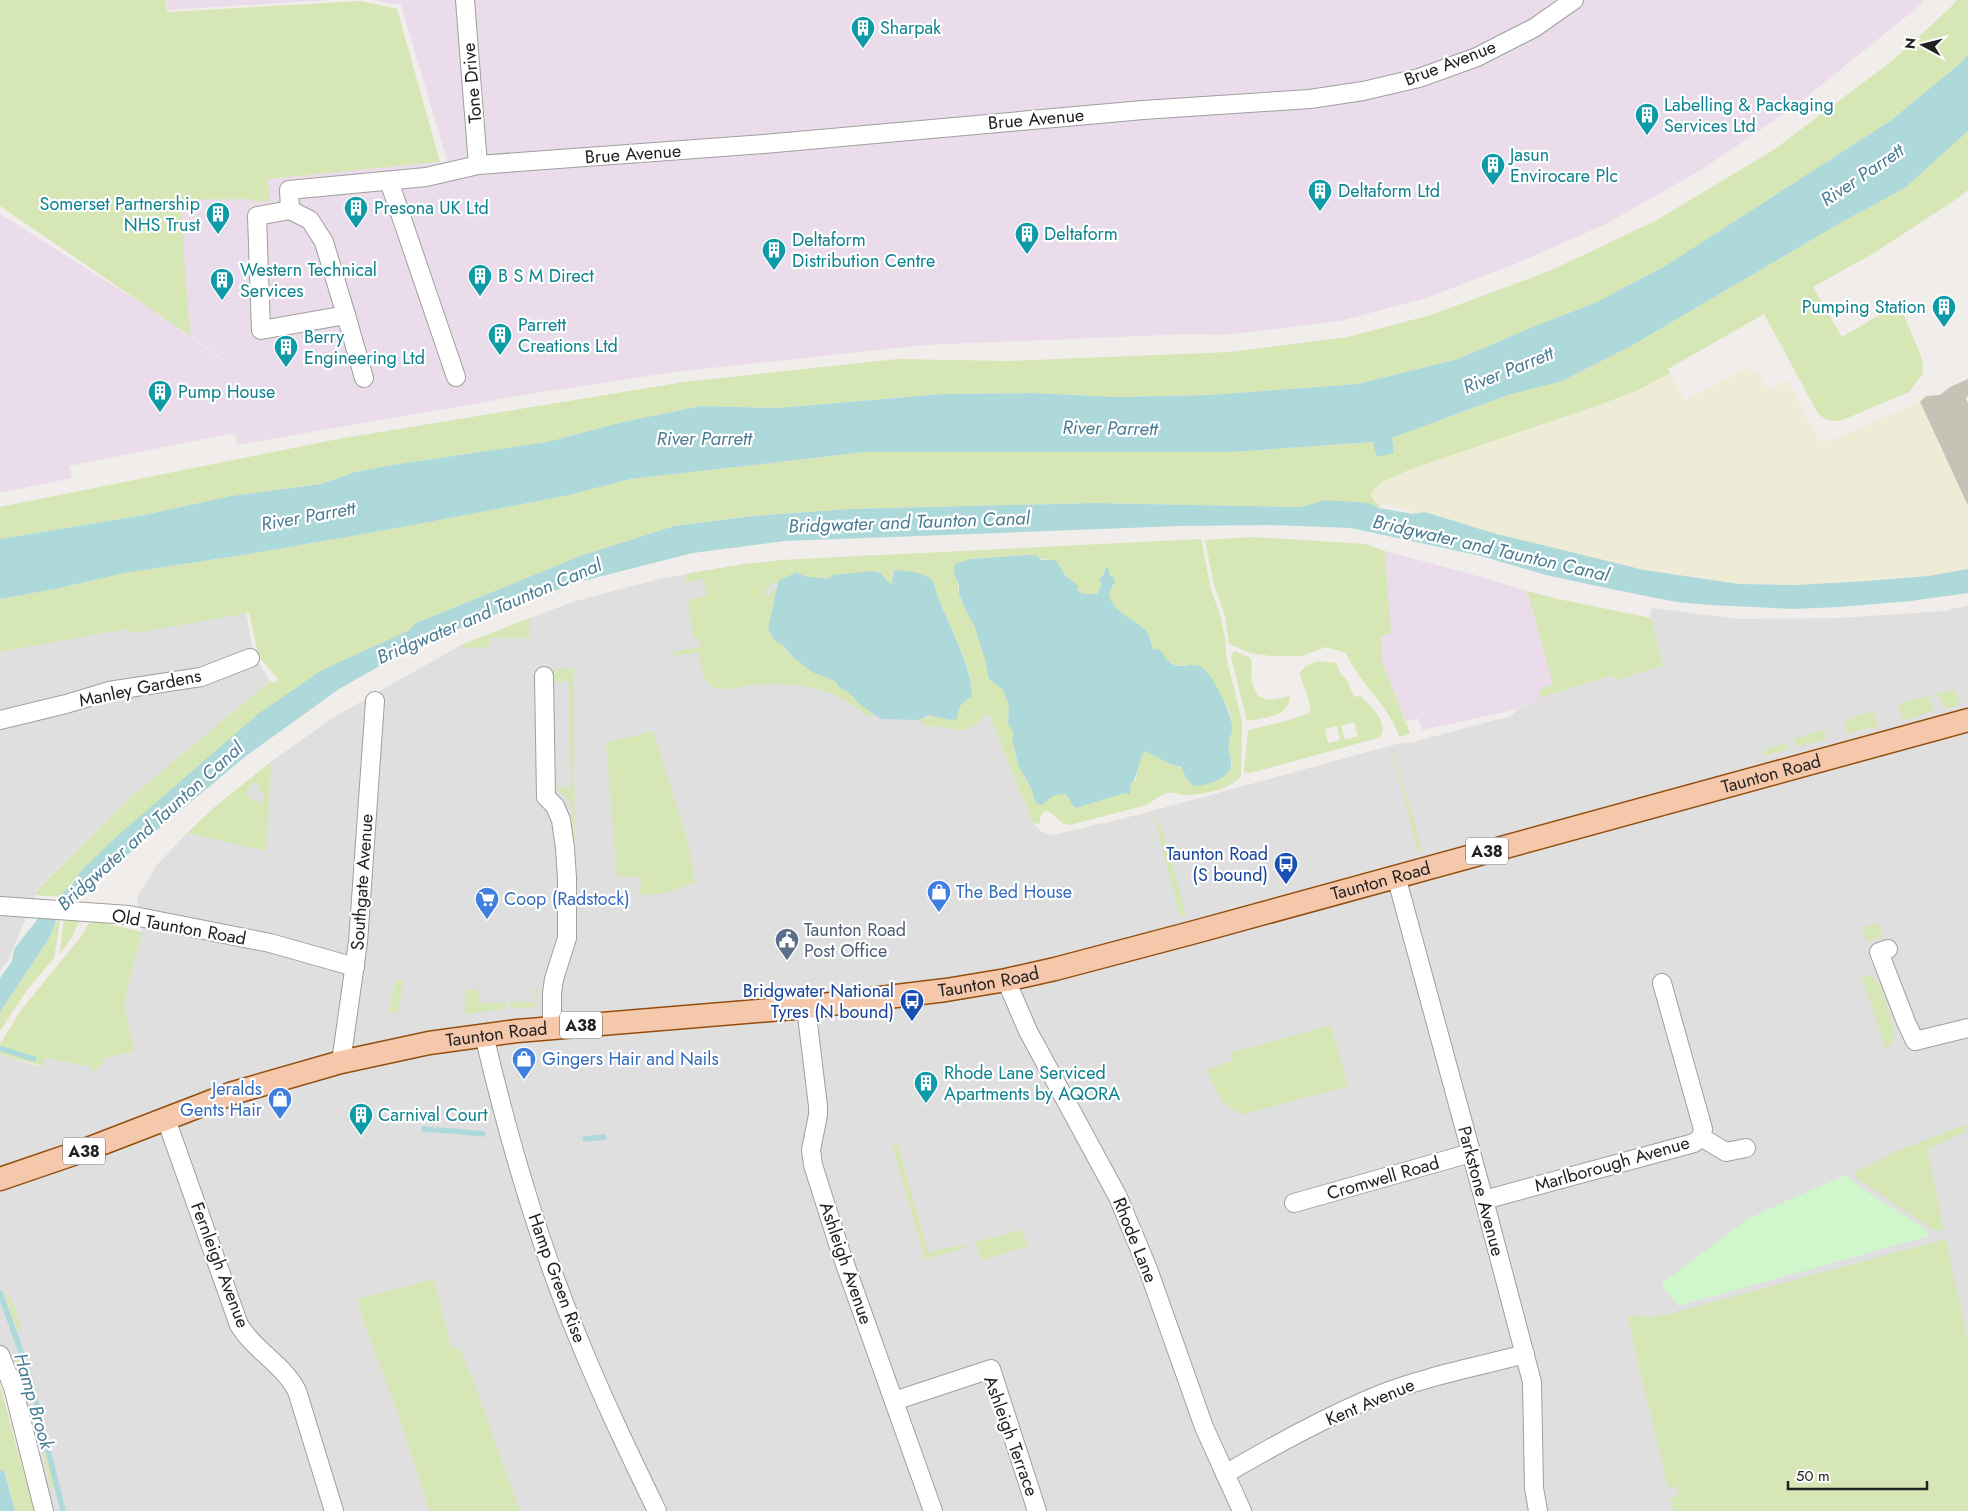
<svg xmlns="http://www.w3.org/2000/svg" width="1968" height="1511" font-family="Jost,sans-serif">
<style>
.residential{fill:#e0dfdf}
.industrial{fill:#eadcea}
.construction{fill:#c5c3b5}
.farmland{fill:#eeebd7}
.grass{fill:#d6e6b4;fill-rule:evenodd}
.park{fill:#d0f6cc}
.parking{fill:#dedede}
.water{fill:#aed9db}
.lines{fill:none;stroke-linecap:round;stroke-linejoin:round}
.stream{stroke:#aed9db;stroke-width:5.5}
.minor-casing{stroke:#9f9f9f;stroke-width:20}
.major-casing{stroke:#944e0c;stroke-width:25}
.minor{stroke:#fff;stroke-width:18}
.major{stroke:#f5c7ab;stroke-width:22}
.labels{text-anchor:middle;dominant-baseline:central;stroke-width:4.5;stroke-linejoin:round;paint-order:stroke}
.shield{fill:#fff;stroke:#646464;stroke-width:1}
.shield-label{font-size:16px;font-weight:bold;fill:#222}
.culture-label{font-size:18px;fill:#0d838f;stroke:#fff;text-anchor:start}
.street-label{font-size:18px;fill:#222;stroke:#fff}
.transit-label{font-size:18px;fill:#164399;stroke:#fff;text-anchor:end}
.shop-label{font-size:18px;fill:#366cbe;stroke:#fff;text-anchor:start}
.service-label{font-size:18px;fill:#4e5e75;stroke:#fff;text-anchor:start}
.water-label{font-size:19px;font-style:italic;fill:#4b7d94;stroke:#fff}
</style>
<rect width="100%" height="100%" fill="#f1edea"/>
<!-- residential -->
<g class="residential">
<path d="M871,555L989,715L1033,823L1042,832L1054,835L1137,815L1397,744L1413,742L1511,716L1518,709L1556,693L1613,675L1614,680L1663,666L1650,615L1652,608L1740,619L1839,618L1944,611L1968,605V1511H44L0,1355V1054L34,1065L42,1066L44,1058L93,1067V1071L101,1059L133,1051L124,1004L142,932L137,898L156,866L187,833L216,806L275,759L334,717L463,644L572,602L659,579L745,564Z"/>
<path d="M246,612L254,656L270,681L133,795L38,888L8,961L0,971V644Z"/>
</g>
<!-- industrial -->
<g class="industrial">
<path d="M167,0H329L167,10Z"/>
<path d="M372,0H1924L1919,6L1794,107L1701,170L1606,224L1515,264L1426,298L1340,321L1223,335L1188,334L924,345L674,372L536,393L237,445L235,433L69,466L72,478L0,493V214L146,306L224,361V360L190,336L179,200L245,199L258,202L270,201L268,179L440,162L450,170L401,5Z"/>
<path d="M1385,551L1474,575L1527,591L1556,693L1518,709L1422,730L1418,718L1406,722L1382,662L1381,636L1391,634Z"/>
</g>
<!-- construction -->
<path class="construction" d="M1968,379V396L1966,398L1968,403V506L1920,402L1926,396L1940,395L1950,387Z"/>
<!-- farmland -->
<path class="farmland" d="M1751,366L1754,372L1757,371L1768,390L1787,380L1821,444L1920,402L1968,506V569L1928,576L1867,581L1796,585L1739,584L1644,570L1569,552L1493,533L1425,512L1413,514V510L1376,503L1369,494L1381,482L1411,469L1599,405L1636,391L1670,373L1685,401Z"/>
<!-- grass -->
<g class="grass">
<path d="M0,0H166L167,12L361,1L397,9L440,162L268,179L270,201L258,202L245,199L180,200L190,336L0,206Z"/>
<path d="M1957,0H1968V55L1957,66L1890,121L1665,266L1597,302L1523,331L1458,359L1357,384L1209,395L1117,397L1032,393L942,394L777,408L701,406L623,422L547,442L392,465L355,472L321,484L231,496L144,515L0,539V507L338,439L684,382L898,359L1007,361L1231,352L1348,337L1431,315L1552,270L1655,221L1775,149L1892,61L1950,8Z"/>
<path d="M1968,131V190L1958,198L1874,253L1813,287L1842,337L1883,313L1900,306L1921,356L1923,366L1922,375L1909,392L1845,419C1832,423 1824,421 1816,410L1764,314L1668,369L1670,373L1636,391L1599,405L1411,469L1381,482L1370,494L1376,503L1380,504L1379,508L1325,500L1301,507L1093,503L849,509L753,516L674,526L583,555L416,623L408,631L380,644L258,714L80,872L60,897L35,895L38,889L133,795L270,681L273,683L278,679L259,657L249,613L134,633L126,629L0,652V599L55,589L124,573L250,554L397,528L565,496L631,479L865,452H1232L1374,442L1394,453L1392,438L1505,396L1562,381L1631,346L1842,222L1905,188Z"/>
<path d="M1252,537L1365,544L1385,551L1391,634L1381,636L1382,662L1410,733L1404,736H1399C1388,704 1359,683 1346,653L1326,647L1302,656H1271L1250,653L1229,644L1225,616L1214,585L1205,540Z"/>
<path d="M1201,539L1211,590L1220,614L1225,637L1226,656L1242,721L1241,776C1232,789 1202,795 1186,795C1179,795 1173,791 1166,793C1162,794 1152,802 1146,805L1070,825C1058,824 1056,813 1045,810L1041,815L1039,824L1033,823L989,715L984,714L980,723L964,730H955L938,726H927L919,720C934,712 941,721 957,719C958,707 961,702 972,697C975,667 941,613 933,581L901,571L892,573V586C885,581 882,575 873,572C869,571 863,572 858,573C837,575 817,583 797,572L780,580L778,583L774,582L765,590V595L768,597L777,586L768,629L775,641L784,646L788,653L800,663L821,676L835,681L840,688L848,692L875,715L867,716C854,706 840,696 824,691C805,685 771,682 751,685C739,686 724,693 713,687C701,681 701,663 699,652L675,656L672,652L701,647L699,638L694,639L688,605L690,604L689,599L707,595L704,579L686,582L685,574L745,564L782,560ZM1026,555C1036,555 1041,560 1052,560L1083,594H1097L1102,583L1099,579L1102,577L1105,569L1109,570V575L1114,585L1109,593L1112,604L1118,611L1149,635L1154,650H1159L1167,660L1175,665H1195L1204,669L1220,694L1230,712L1231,721V737L1228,743L1232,763L1230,770H1183C1177,764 1154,757 1145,751L1141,756L1136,780L1133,781L1125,793L1076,808L1073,806L1066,793C1057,794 1050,795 1045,803L1034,799L1031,788L1019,767L1015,751L1014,734L1008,724L1009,706L1003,689L989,678L985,660L974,625L967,613L959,594L955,564L970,559Z"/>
<path d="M1527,591L1558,599L1651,618L1663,666L1615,680L1613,675L1539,698C1539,689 1545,686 1553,684Z"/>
<path d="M530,618V638H489V647L463,648V644Z"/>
<path d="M1234,651L1249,657L1252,661L1251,681L1258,696L1268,700L1290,696C1290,717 1263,718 1247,721L1231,656Z"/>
<path d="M1319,661L1336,663L1341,674L1347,680L1354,697L1360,696C1370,704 1386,720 1382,734L1378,738L1258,771L1249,773L1244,772L1248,730L1283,722L1310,713C1311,698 1302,687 1300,672L1306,666ZM1354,722L1358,736L1345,740L1341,726ZM1337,726L1340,740L1328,743L1325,729Z"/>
<path d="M573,668L575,873L571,806L567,797L555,788L571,787L569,682L553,681V669Z"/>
<path d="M1955,690L1960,705L1945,709L1937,693Z"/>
<path d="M1928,696L1934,711L1903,720L1898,704Z"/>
<path d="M1874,711L1878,726L1847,733L1844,723L1857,716Z"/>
<path d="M1824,730L1826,739L1797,747L1794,739Z"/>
<path d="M653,731L689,846L695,882L663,894L640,895L641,877L617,876L606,743Z"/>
<path d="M1785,743L1787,750L1764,756L1762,751Z"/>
<path d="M1392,751L1394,754L1420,841L1421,850L1418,851Z"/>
<path d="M268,764L271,767L266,851L187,833L216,806ZM252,782L260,786L258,790L266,794L261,803L245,795Z"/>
<path d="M1154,816C1164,823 1182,899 1186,915L1180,917Z"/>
<path d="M61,915H64L60,921L54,958L27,990L0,1031V1012L48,940C53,932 55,922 61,915Z"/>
<path d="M68,915L81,918L72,937L60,954L63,925Z"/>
<path d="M91,920L142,932L124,1004L134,1051L101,1059L104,1063L93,1072L92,1067L44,1058L42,1066L0,1054V1044L21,1010L80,938Z"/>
<path d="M1878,922L1882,937L1867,942L1862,928Z"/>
<path d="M1861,975L1872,976L1879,983L1895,1031L1893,1043L1886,1049Z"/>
<path d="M396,979L404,980L397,1014L389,1012Z"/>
<path d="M536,989H539L538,999L534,1007L510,1009V1002H536Z"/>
<path d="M465,990H479V1003H505V1009L465,1014Z"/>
<path d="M1331,1025L1348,1086L1241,1115L1222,1102L1206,1070L1231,1061L1230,1053Z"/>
<path d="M1968,1124V1127L1966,1128V1132L1927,1149L1944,1230L1936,1231L1927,1225L1863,1183L1857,1178L1853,1172L1868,1166L1896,1151Z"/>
<path d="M897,1143L928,1253L965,1244L966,1248L925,1259L892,1145Z"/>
<path d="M1022,1230L1028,1246L982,1261L975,1242Z"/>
<path d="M1946,1239L1968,1343V1511H1673L1670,1498L1679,1496L1677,1486L1668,1488L1627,1316L1651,1317L1665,1315Z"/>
<path d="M433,1279L452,1349L459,1347L468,1369H469L520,1511H430L396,1408L364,1323L358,1299Z"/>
<path d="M4,1290L14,1304L21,1328L17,1331Z"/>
<path d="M21,1357L30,1388L26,1389L14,1359Z"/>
<path d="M0,1385L34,1511H15L6,1473L0,1470Z"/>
<path d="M47,1452L56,1487L51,1488L43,1453Z"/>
</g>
<!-- park -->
<path class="park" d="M1845,1175L1861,1188L1925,1229L1930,1234L1929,1236L1678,1306L1661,1284L1749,1218Z"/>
<!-- parking -->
<path class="parking" d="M504,956L505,969H511V956H544V969L536,989L537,1002H510V990L505,989V1003H479L478,990H465V970H478V957Z"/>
<!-- water -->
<g class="water">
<path d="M1968,55V131L1905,188L1842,222L1631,346L1562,381L1505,396L1392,438L1394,453L1377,457L1373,442L1232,452H865L631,479L565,496L397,528L250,554L124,573L55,589L0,599V539L144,515L231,496L321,484L355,472L392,465L547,442L623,422L701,406L777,408L942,394L1032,393L1117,397L1209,395L1357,384L1458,359L1523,331L1597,302L1665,266L1890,121L1957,66Z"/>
<path d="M1325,500L1369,503L1379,508L1413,514L1425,512L1493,533L1644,570L1739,584L1796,585L1867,581L1928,576L1968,569V593L1911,601L1839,607L1793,609L1710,605L1676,602L1611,589L1546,575L1481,556L1351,528L1271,525L1179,526L785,541L693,553L575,583L430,640L385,663L339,689L246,756L90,886C78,891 64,907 57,919C54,925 52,933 48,940L0,1012V978L12,961L14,949L40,916L73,883L80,872L115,838L258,714L322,670L408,631L416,623L583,555L674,526L753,516L849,509L1093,503L1301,507Z"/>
<path d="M1026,555H1035L1042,560H1056L1065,575L1078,586V590L1083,594H1097L1102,584L1099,579L1103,576L1106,567L1109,569V575L1113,577L1115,582L1109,593C1112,613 1131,616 1144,629C1151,635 1150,643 1154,650L1159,649C1164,654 1167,663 1175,665C1185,668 1195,661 1204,669C1214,678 1232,714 1232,727C1232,733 1230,737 1229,742C1227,749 1232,758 1231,765C1230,779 1206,786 1194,786L1187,779L1181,767L1168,763L1145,751C1137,761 1140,774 1131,784L1130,795L1125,793L1076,808L1073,806L1066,794C1052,794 1052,798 1042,805L1038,804L1034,799L1031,788L1019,767L1012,739L1014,734L1008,724L1009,706L1003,690L989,679L985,660L974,625L967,613L959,594V585L954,574L955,564L970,559Z"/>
<path d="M894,570C906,571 925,572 933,581C941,613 974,667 972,697C961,702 958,707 957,719L950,720L928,715L919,720L881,719L862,706L848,692L840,688L835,681L812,672L794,658L784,646L775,641L768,629L778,583L780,580L797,572L804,576L827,579L833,575L872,571L880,573L891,585Z"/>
<path d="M0,1470L5,1472L15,1511H0Z"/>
</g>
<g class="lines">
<!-- stream -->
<g class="stream">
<path d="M2,1049L34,1059"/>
<path d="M424,1129L432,1130"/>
<path d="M437,1130L450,1131"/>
<path d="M453,1131L483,1134"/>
<path d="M585,1139L604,1137"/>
<path d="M0,1293L29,1374L63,1511"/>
</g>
<defs>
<g id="minor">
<path d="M465,0L478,165"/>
<path d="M389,181L456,377"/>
<path d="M290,210L310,220L324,242L346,315"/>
<path d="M364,378L346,315L261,330L257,216L290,210L289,190L426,177L478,165L764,144L1143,110L1310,99L1363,91L1419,78L1477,57L1520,35L1534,28L1574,0"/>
<path d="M544,676L546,797L555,806L561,820L565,848L567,878V938L554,979L552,993V1028"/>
<path d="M0,720L66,704L109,691L201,677L250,658"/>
<path d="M1396,876L1484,1200L1532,1382L1534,1488L1538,1511"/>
<path d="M0,906L129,915L270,943L355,967"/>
<path d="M1888,949L1879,952L1906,1022L1915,1041L1968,1028"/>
<path d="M1006,980L1028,1031L1118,1197L1148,1269L1204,1427L1242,1511"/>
<path d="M806,1007L818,1106V1115L811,1150L813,1165L840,1250L933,1511"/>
<path d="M484,1035C508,1137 537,1239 577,1335C601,1395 629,1453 657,1511"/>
<path d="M341,1062L358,942L375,701"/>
<path d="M166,1119L239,1325C254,1350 284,1365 297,1391L334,1511"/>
<path d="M1701,1137L1726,1152L1746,1148"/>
<path d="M1484,1200L1694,1143L1701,1137L1703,1129L1662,983"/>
<path d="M1294,1203L1471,1153"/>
<path d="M0,1355L13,1387L44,1511"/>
<path d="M894,1401L991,1369L1037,1511"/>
<path d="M1225,1474C1275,1445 1327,1416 1381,1394C1427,1376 1477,1367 1525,1354"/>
</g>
<g id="major">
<path id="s1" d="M0,1179L85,1150L233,1093L341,1062L429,1043L517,1031L806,1007L946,990L1006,980L1055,969L1195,932L1968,720"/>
</g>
</defs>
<!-- minor casing -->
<use href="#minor" class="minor-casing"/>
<!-- major casing -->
<use href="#major" class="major-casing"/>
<!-- minor -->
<use href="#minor" class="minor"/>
<!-- major -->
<use href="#major" class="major"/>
</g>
<!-- icons -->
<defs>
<symbol id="building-pin" viewBox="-11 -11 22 30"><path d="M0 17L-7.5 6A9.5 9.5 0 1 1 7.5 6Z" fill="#0f9aa8" stroke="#fff"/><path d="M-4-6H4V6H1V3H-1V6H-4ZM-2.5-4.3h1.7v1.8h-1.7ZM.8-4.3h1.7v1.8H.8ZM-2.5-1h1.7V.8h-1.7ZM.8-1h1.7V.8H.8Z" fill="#fff"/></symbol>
<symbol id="bus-pin" viewBox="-11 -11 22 30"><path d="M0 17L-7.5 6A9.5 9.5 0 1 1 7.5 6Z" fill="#1a4fb4" stroke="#fff"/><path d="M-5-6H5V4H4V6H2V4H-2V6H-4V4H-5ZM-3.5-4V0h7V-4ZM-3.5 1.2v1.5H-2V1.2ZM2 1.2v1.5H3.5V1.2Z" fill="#fff"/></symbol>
<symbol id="shop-pin" viewBox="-11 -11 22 30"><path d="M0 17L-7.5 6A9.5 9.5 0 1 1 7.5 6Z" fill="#3f7fe0" stroke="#fff"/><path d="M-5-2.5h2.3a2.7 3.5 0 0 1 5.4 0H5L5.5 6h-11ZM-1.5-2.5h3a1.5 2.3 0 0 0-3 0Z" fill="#fff"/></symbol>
<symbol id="supermarket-pin" viewBox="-11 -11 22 30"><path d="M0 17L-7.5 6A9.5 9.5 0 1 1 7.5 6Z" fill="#3f7fe0" stroke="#fff"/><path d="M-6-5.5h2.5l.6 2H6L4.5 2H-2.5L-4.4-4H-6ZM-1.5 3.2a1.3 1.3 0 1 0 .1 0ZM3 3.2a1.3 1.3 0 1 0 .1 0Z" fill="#fff"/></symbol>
<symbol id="civic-pin" viewBox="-11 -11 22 30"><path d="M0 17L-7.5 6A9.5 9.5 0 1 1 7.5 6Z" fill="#5c6f8a" stroke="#fff"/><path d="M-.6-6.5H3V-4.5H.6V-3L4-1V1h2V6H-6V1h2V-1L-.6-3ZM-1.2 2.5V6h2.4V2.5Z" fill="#fff"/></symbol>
</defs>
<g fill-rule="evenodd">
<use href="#building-pin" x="849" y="14" width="28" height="38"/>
<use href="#building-pin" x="1633" y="101" width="28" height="38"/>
<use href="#building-pin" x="1479" y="151" width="28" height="38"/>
<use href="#building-pin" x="1306" y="177" width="28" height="38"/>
<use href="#building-pin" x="342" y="194" width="28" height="38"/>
<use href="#building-pin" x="204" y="200" width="28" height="38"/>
<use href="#building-pin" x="1013" y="220" width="28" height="38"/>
<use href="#building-pin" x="760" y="236" width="28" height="38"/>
<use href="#building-pin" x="466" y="262" width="28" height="38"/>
<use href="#building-pin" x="208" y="266" width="28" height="38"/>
<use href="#building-pin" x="1930" y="293" width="28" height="38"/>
<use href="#building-pin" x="486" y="321" width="28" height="38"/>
<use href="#building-pin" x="272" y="333" width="28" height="38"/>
<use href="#building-pin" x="146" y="378" width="28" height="38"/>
<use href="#bus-pin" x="1272" y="850" width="28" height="38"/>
<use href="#shop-pin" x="925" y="878" width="28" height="38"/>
<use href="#supermarket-pin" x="473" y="885" width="28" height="38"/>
<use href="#civic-pin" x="773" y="926" width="28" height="38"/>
<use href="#bus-pin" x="898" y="987" width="28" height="38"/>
<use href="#shop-pin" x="510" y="1045" width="28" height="38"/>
<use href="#building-pin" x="912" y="1069" width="28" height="38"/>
<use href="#shop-pin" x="266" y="1085" width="28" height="38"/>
<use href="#building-pin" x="347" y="1101" width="28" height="38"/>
</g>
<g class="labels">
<!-- shield labels -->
<g class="shield">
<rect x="1466" y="837.5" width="42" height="27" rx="4"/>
<rect x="560" y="1011.5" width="42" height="27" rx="4"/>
<rect x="63" y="1137.5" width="42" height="27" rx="4"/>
</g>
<g class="shield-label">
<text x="1487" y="851">A38</text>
<text x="581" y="1025">A38</text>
<text x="84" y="1151">A38</text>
</g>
<!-- culture labels -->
<g class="culture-label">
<text x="880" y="28">Sharpak</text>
<text x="1664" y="105">Labelling &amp; Packaging<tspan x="1664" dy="21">Services Ltd</tspan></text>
<text x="1510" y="155">Jasun<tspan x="1510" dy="21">Envirocare Plc</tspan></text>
<text x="1338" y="191">Deltaform Ltd</text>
<text x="200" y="204" text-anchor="end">Somerset Partnership<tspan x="200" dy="21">NHS Trust</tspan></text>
<text x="374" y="208">Presona UK Ltd</text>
<text x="1044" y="234">Deltaform</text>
<text x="792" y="240">Deltaform<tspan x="792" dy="21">Distribution Centre</tspan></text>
<text x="240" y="270">Western Technical<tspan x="240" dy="21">Services</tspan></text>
<text x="498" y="276">B S M Direct</text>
<text x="1926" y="307" text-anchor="end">Pumping Station</text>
<text x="518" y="325">Parrett<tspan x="518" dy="21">Creations Ltd</tspan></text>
<text x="304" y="337">Berry<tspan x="304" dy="21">Engineering Ltd</tspan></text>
<text x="178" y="392">Pump House</text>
<text x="944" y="1073">Rhode Lane Serviced<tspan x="944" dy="21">Apartments by AQORA</tspan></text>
<text x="378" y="1115">Carnival Court</text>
</g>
<!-- street labels -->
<g class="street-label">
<text transform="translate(1450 63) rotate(-21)">Brue Avenue</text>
<text transform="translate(472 83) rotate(-95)">Tone Drive</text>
<text transform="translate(1036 119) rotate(-5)">Brue Avenue</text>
<text transform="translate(633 154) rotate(-4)">Brue Avenue</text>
<text transform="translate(140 688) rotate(-12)">Manley Gardens</text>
<text stroke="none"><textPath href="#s1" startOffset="1824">Taunton Road</textPath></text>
<text stroke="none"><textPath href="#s1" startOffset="1419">Taunton Road</textPath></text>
<text transform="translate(362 882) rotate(-86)">Southgate Avenue</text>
<text transform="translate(179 927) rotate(10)">Old Taunton Road</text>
<text stroke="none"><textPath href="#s1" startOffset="1014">Taunton Road</textPath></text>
<text stroke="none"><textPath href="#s1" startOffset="519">Taunton Road</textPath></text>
<text transform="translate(1612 1164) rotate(-16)">Marlborough Avenue</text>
<text transform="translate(1383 1178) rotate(-16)">Cromwell Road</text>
<text transform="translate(1481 1191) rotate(75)">Parkstone Avenue</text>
<text transform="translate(1135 1240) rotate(68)">Rhode Lane</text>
<text transform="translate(846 1263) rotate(71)">Ashleigh Avenue</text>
<text transform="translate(220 1265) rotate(69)">Fernleigh Avenue</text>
<text transform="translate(557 1278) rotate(70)">Hamp Green Rise</text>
<text transform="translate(1370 1402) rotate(-23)">Kent Avenue</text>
<text transform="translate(1011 1436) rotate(70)">Ashleigh Terrace</text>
</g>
<!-- transit labels -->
<g class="transit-label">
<text x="1268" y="854">Taunton Road<tspan x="1268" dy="21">(S bound)</tspan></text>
<text x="894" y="991">Bridgwater National<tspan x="894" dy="21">Tyres (N bound)</tspan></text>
</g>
<!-- shop labels -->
<g class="shop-label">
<text x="956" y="892">The Bed House</text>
<text x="504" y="899">Coop (Radstock)</text>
<text x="542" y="1059">Gingers Hair and Nails</text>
<text x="262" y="1089" text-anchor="end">Jeralds<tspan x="262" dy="21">Gents Hair</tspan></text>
</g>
<!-- service labels -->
<g class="service-label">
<text x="804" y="930">Taunton Road<tspan x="804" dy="21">Post Office</tspan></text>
</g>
<!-- water labels -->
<g class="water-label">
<text transform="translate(1862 175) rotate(-34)">River Parrett</text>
<text transform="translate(1508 370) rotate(-22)">River Parrett</text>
<text transform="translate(1110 428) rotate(1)">River Parrett</text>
<text x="704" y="438">River Parrett</text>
<text transform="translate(308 516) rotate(-10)">River Parrett</text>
<text transform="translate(909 522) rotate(-2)">Bridgwater and Taunton Canal</text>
<text transform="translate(1491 548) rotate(13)">Bridgwater and Taunton Canal</text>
<text transform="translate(489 611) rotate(-23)">Bridgwater and Taunton Canal</text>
<text transform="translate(150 826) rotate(-42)">Bridgwater and Taunton Canal</text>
<text transform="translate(34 1401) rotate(74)">Hamp Brook</text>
</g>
</g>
<!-- north arrow -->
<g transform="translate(1923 45) rotate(277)" stroke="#ffffff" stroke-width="4" paint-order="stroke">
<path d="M0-4L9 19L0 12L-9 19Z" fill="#222222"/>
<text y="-8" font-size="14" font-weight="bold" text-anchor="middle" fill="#222222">N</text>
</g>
<!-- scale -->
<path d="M1788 1481v8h139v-8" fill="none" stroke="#222222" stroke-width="2.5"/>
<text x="1796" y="1481" font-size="15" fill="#222222" stroke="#ffffff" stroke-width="4" paint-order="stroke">50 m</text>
</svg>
